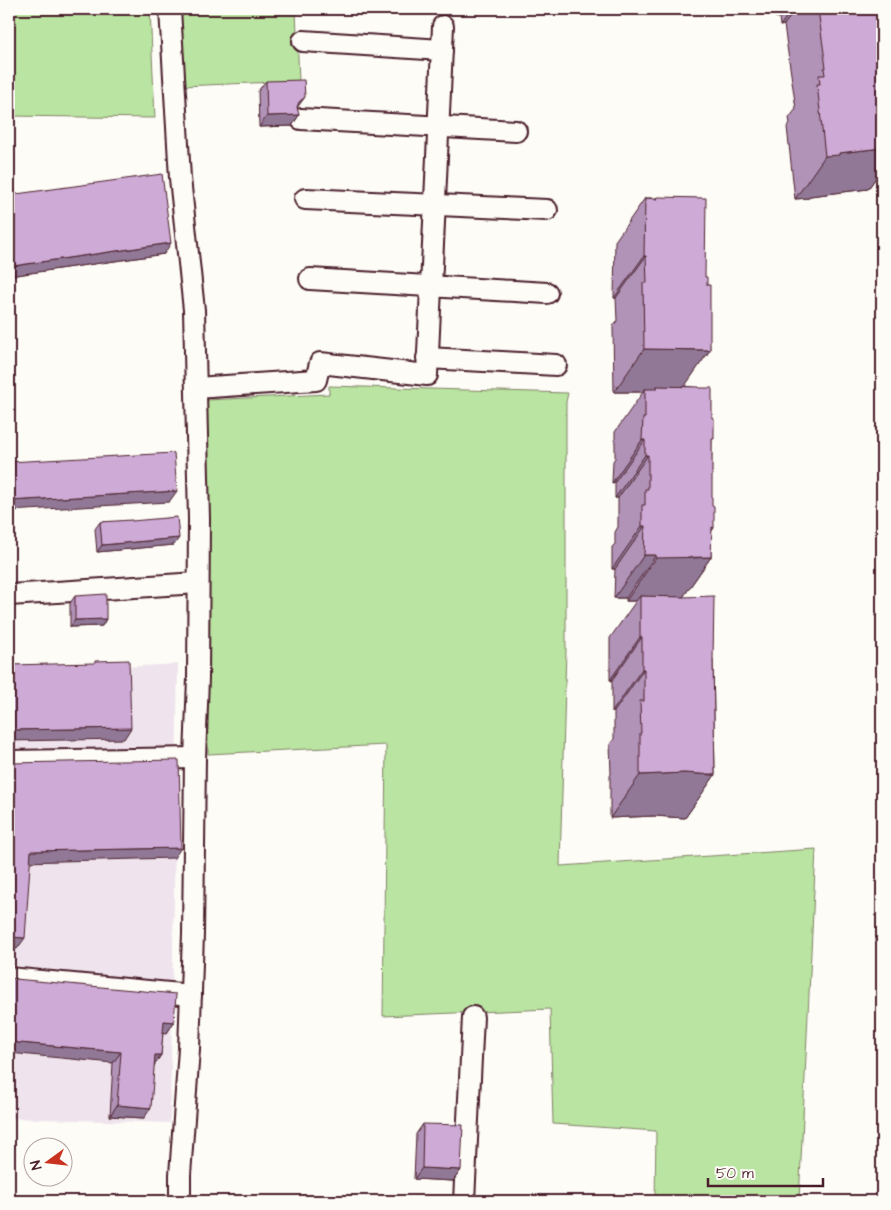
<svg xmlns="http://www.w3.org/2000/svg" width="891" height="1210" font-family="'Architects Daughter',sans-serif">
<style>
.built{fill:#efe4ed}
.green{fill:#b9e4a1;stroke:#828266}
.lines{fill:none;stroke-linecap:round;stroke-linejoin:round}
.minor-casing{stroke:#4a1f2b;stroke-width:24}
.minor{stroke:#fdfcf7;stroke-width:20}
.wall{fill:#b193b8;stroke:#4a1f2b}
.shaded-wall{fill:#907896;stroke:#4a1f2b}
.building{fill:#ceabd6;stroke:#4a1f2b}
</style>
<rect width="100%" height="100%" fill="#fdfcf7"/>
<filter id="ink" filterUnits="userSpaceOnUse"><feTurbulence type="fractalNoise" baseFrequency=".02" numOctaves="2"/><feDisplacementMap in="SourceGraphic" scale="10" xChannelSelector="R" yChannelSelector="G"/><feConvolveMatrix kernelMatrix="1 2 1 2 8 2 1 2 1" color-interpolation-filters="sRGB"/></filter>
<g filter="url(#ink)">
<!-- built -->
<path class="built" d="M178,664L170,1123L9,1118V673Z"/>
<!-- green -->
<g class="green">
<path d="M9,9H150L155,118L9,116Z"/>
<path d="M176,9H306V11L296,10L299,81L182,86Z"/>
<path d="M329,386L568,393L566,402V649L560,866L816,849L799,1201H655L656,1131L553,1124L550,1009L383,1016L386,745L208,754L207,400L329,394Z"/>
</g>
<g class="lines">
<defs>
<g id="minor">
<path d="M170,9L180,178L194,310L199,519L198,678L195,758L193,934L189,1049L180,1175V1201"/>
<path d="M303,41L442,50"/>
<path d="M301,119L516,131"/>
<path d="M305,199L547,210"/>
<path d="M310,279L547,293"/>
<path d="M427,358L556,365"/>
<path d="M196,388L316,380L320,363L427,375L443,26"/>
<path d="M9,595L198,583"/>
<path d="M9,761L195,758"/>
<path d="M9,978L191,995"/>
<path d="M464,1201L473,1017"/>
</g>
</defs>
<!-- minor casing -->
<use href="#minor" class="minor-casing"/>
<!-- minor -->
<use href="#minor" class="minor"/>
</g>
<!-- wall -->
<g class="wall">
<path d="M774,9H880L882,26V169L868,189L810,196L809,198L795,199L787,127L790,123L789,118L796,109L784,25L780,26L779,17H775Z"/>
<path d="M266,81L299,115L292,126L259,127L258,91Z"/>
<path d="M9,195L164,254L9,276Z"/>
<path d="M657,197L705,277L710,350L684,386L699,388L712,418L711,557L683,597L713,660L715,775L685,818L654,816L610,818V776L611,774L610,744L614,739V712H612V680H610V638L636,601H626V598H614L615,569H612V547L615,544V532L618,527V498H615V482L612,483L613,461L615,458V432L643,392H614L613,326L617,321L616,298H614L615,241L645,198H656Z"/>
<path d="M132,521L174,545L97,552L95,529L100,522Z"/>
<path d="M75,596L106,619L102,626L70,627V603Z"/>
<path d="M10,978L174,1022L167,1033L163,1032L161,1055L154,1065L144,1118L110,1116L113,1063Z"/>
<path d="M423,1124L461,1170L453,1181L414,1179L416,1134Z"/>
</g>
<!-- shaded-wall -->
<g class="shaded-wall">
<path d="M781,9H784L779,17H775Z"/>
<path d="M792,9H796L784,25L780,26Z"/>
<path d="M305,97L297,108L291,112L299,102Z"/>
<path d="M299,115L292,126L259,127L267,116Z"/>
<path d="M882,148V169L868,189L810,196L809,198L795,199L825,156L839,153Z"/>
<path d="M171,243L164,254L9,276V271L13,266Z"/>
<path d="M644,256H646L616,298H614Z"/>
<path d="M644,349L710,350L680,393L657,389V386L653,392L645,389L643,392H614Z"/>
<path d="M642,440H645L615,482L612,483Z"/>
<path d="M645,455H648L618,498H615Z"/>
<path d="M177,491L169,502L9,511V501Z"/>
<path d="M642,526H645L615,569H612Z"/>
<path d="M712,527L714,528L693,558L711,557L681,600L640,596L636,601H626L656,558Z"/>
<path d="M179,538L174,545L97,552L102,545Z"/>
<path d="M644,555H656L626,598H614Z"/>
<path d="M106,619L102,626L70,627L75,620Z"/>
<path d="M640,637H642L612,680H610Z"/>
<path d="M642,669H644L614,712H612Z"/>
<path d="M131,728L124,739L9,741V730Z"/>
<path d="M684,773L715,775L685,818L654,816L610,818L640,775Z"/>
<path d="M181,848L174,858L24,862L31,851Z"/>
<path d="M9,937L25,938L17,949L9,948Z"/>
<path d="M164,1021L174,1022L167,1033L157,1032Z"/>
<path d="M9,1042L121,1052L113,1063L9,1053Z"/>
<path d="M155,1055H161L154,1066Z"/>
<path d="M117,1105L151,1108L144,1118L110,1116Z"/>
<path d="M422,1168L461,1170L453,1181L414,1179Z"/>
</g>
<!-- building -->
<g class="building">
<path d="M818,9H880L882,26V148L839,153V155L825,156L817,84H820L819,75H825L824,68H826Z"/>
<path d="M304,80L305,97L299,102L297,107L299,115L267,116L266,81Z"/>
<path d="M162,174L171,243L13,266L9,239V195Z"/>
<path d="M657,197L706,198L705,277H707V285H710V350L644,349L643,283H647L646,256H644L645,198L657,199Z"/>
<path d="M657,386L699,387V388H712V418H714V439H712V506H714V528L712,527L711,557L656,558V555H644L645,526H642V505H645V489H648V455H645V440H642L643,418H645V389H657Z"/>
<path d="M174,453L177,491L9,501V462Z"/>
<path d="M177,517L179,538L102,545L100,522L132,520V521Z"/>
<path d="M106,594V619L75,620V596Z"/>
<path d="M640,596L683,597L714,596L713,660L715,775L684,773L640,775V733H641L640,701H644V669H642V637H640Z"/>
<path d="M129,660L131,728L9,730V665L95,663V661Z"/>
<path d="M179,760L181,848L31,851L25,938L9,937V763Z"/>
<path d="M9,976L10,978L15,979L176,994L174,1022L164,1021L161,1055H155L151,1108L117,1105L121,1052L9,1042Z"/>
<path d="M423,1124L463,1125L461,1170L422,1168Z"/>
</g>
</g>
<!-- margin -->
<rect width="891" height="1210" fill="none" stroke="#fdfcf7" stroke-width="30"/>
<rect x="15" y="15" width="861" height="1180" fill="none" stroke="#4a1f2b" stroke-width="2" filter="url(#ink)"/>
<!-- north arrow -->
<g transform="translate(48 1162) rotate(255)"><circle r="24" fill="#fdfcf7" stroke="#b5a4a5"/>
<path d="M0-4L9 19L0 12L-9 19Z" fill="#c8321e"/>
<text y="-8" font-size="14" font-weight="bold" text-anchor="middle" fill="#4a1f2b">N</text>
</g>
<!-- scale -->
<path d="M708 1178v8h115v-8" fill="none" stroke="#4a1f2b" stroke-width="2.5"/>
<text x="716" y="1178" font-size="15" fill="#4a1f2b" stroke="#fdfcf7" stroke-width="4" paint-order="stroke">50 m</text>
</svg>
